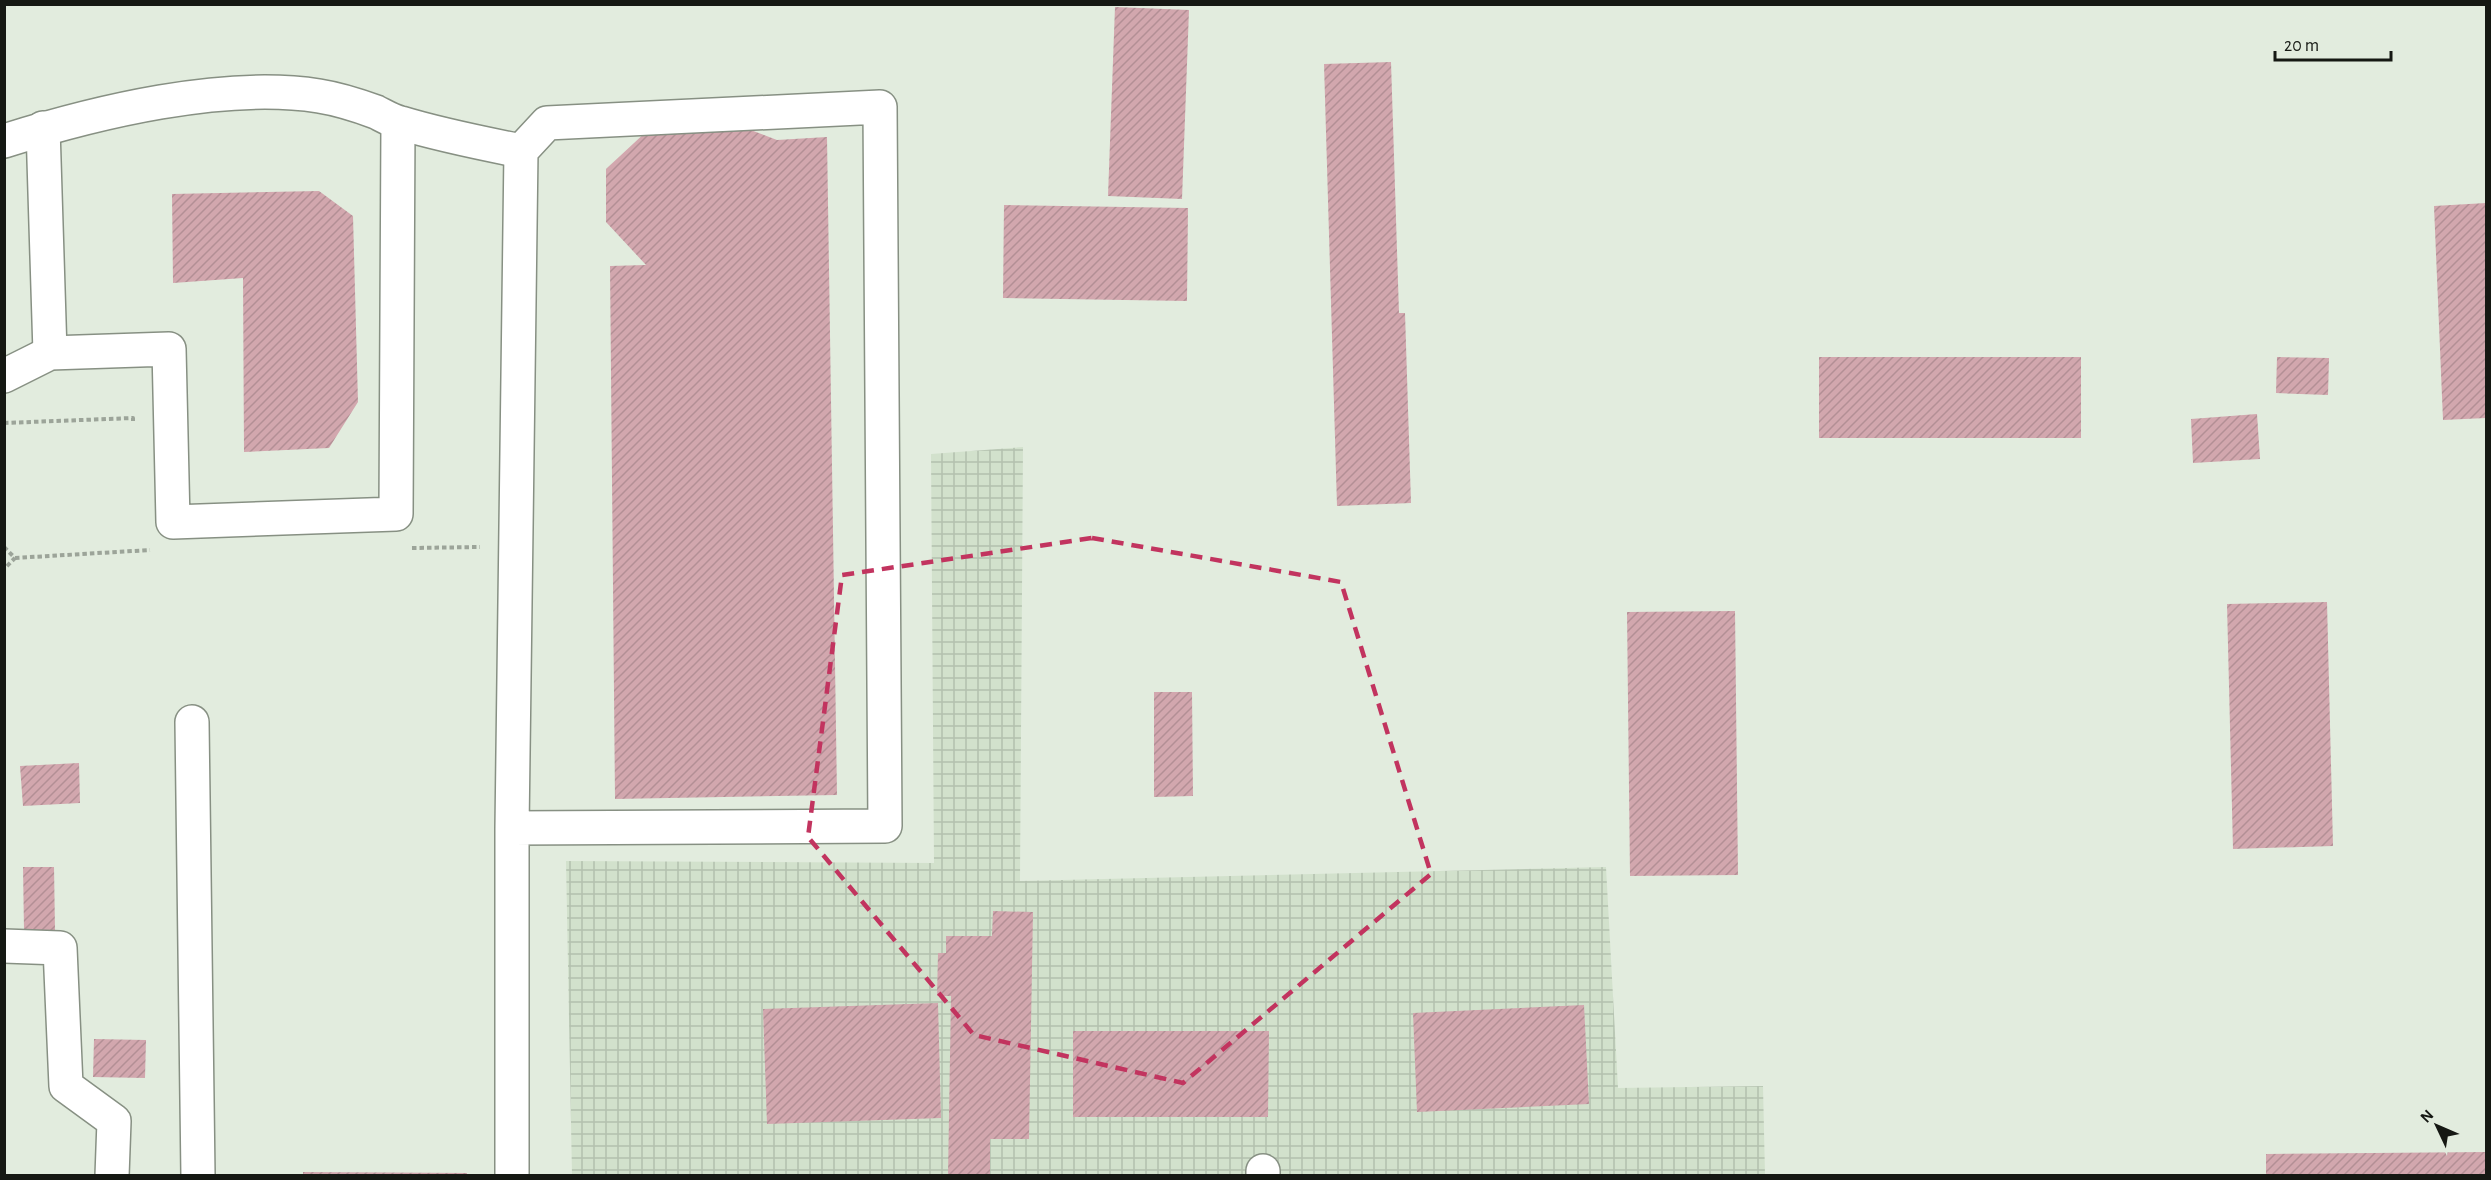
<svg xmlns="http://www.w3.org/2000/svg" width="2491" height="1180" font-family="'Alegreya Sans',sans-serif">
<style>
.industrial{fill:url(#industrial-grid)}
.building{fill:url(#building-hatch)}
.lines{fill:none;stroke-linecap:round;stroke-linejoin:round}
.minor-casing{stroke:#879083;stroke-width:36}
.path{stroke:#9ca499;stroke-width:4;stroke-dasharray:4.5 3;stroke-linecap:butt}
.minor{stroke:#fff;stroke-width:33}
.marked{fill:none;stroke:#c2345f;stroke-width:4.5;stroke-dasharray:12 8;stroke-linejoin:round}
</style>
<defs>
<pattern id="industrial-grid" width="8" height="8" patternUnits="userSpaceOnUse" patternTransform="scale(1.5)"><rect width="8" height="8" fill="#d2e1cc"/><path d="M0 4h8M4 0v8" fill="none" stroke="#b3c0ae"/></pattern>
<pattern id="building-hatch" width="6" height="6" patternUnits="userSpaceOnUse" patternTransform="scale(1.5)"><rect width="6" height="6" fill="#d2a7ae"/><path d="M-1 1l2-2M0 6l6-6M5 7l2-2" fill="none" stroke="#b38f95"/></pattern>
</defs>
<rect width="100%" height="100%" fill="#e2ecde"/>
<!-- industrial -->
<path class="industrial" d="M1023,447L1020,881L1606,867L1618,1088L1763,1086L1765,1175H572L566,861L934,863L931,454Z"/>
<!-- building -->
<g class="building">
<path d="M1115,7L1189,10L1182,199L1108,196Z"/>
<path d="M1391,62L1399,313H1405L1411,503L1337,506L1324,64Z"/>
<path d="M740,126L777,140L827,137L837,795L615,799L610,266L646,265L606,222V169L648,130Z"/>
<path d="M319,191L353,216L358,402L329,448L244,452L243,278L173,283L172,194Z"/>
<path d="M2486,203V418L2443,420L2434,206Z"/>
<path d="M1004,205L1188,208L1187,301L1003,298Z"/>
<rect x="1819" y="357" width="262" height="81"/>
<path d="M2277,357L2329,358L2328,395L2276,393Z"/>
<path d="M2257,414L2260,459L2193,463L2191,419Z"/>
<path d="M2327,602L2333,846L2233,849L2227,604Z"/>
<path d="M1735,611L1738,875L1630,876L1627,612Z"/>
<path d="M1154,692H1192L1193,796L1154,797Z"/>
<path d="M79,763L80,803L23,806L20,766Z"/>
<path d="M23,867H54L55,931H24Z"/>
<path d="M993,911L1033,912L1029,1139H990V1176H948L951,996H937L938,953H946V936H992Z"/>
<path d="M938,1003L941,1118L767,1124L763,1009Z"/>
<path d="M1584,1005L1589,1104L1417,1112L1413,1013Z"/>
<path d="M1073,1031H1269L1268,1117H1073Z"/>
<path d="M94,1039L146,1040L145,1078L93,1077Z"/>
<path d="M2486,1152V1176H2266V1154Z"/>
<path d="M303,1172L467,1173V1176H303Z"/>
</g>
<g class="lines">
<defs>
<g id="minor">
<path d="M43,128L50,353"/>
<path d="M4,141C96,112 224,81 319,96C338,99 357,105 376,112C384,116 392,121 401,123C440,135 481,143 521,151"/>
<path d="M4,376L50,353L169,349L173,522L396,514L398,123"/>
<path d="M192,722L198,1176"/>
<path d="M4,946L60,948L66,1086L114,1121L112,1176"/>
<path d="M1263,1171V1176"/>
<path d="M512,1176V828L521,151L547,123L880,107L885,826L512,828"/>
</g>
</defs>
<!-- minor casing -->
<use href="#minor" class="minor-casing"/>
<!-- path -->
<g class="path">
<path d="M4,423L133,418V421"/>
<path d="M4,547L15,558L4,569"/>
<path d="M412,548L480,547"/>
<path d="M15,558L150,550"/>
</g>
<!-- minor -->
<use href="#minor" class="minor"/>
</g>
<!-- marked area -->
<path class="marked" d="M1092,538L1341,582L1431,874L1183,1083L974,1035L808,837L842,575Z"/>
<!-- border -->
<rect width="2491" height="1180" fill="none" stroke="#151813" stroke-width="12"/>
<!-- north arrow -->
<g transform="translate(2437 1126) rotate(314)" stroke="#e2ecde" stroke-width="4.5" paint-order="stroke">
<path d="M0-4.5L10 22L0 15L-10 22Z" fill="#151813"/>
<text y="-9" font-size="16" font-weight="bold" text-anchor="middle" fill="#151813">N</text>
</g>
<!-- scale -->
<path d="M2275 51v9h116v-9" fill="none" stroke="#151813" stroke-width="3"/>
<text x="2284" y="51" font-size="18" fill="#151813" stroke="#e2ecde" stroke-width="4.5" paint-order="stroke">20 m</text>
</svg>
